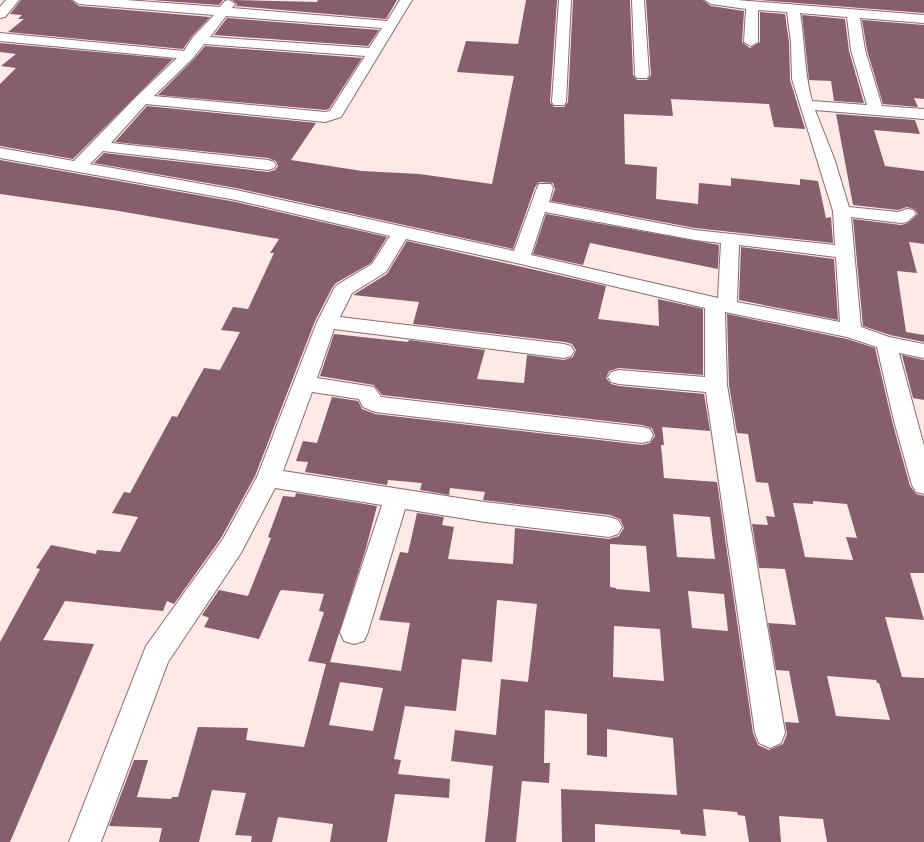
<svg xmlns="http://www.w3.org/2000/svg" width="924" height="842" font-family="'DejaVu Sans',sans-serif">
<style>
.building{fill:#875e6c;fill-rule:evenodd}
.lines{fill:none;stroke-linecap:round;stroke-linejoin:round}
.minor-casing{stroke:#8b6c6a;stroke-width:2}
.minor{fill:#fff;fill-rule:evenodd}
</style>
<rect width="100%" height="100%" fill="#ffe9e7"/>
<!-- building -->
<g class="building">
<path d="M21,0H71L79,6L210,17L192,36L183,49L8,32L24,19H18L22,15L10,14Z"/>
<path d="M151,0H223L219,5Z"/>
<path d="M232,0L317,2L318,0H397L386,19L236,6L237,4Z"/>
<path d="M526,0H557L550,102L554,107H564L568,102L573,0H630L633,75L637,80H647L651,75L646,0H703L711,6L744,11L742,42L750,48L760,42V12L785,14L789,42L790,80L805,129L774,127L769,104L671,99L673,116L624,114L625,164L657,167L656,199L698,204L699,183L731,186V178L800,185V179L818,181L826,218L831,217L833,243L695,228L551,201L555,189L553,183L539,182L535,187L513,249L236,188L94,163L104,153L268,172L275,170L278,166L276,161L268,158L115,142L147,106L316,123L291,160L362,171L419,174L492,184L514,76L457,72L466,41L518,44Z"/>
<path d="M760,0H924V13Z"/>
<path d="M802,15L845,19L849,51L864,103L834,101L831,81L809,80Z"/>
<path d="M227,18L379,30L368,46L214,35Z"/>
<path d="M862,20L924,25V99L914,98L918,107L883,104L867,50Z"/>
<path d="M0,43L173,59L73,159L0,146V84L16,68L1,66L16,54L0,52Z"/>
<path d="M205,46L362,58L329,109L325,110L158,95L194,59Z"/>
<path d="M836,114L915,120L920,134L874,130L885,166L924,171V244L909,242L917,273L897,271L906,332L924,335V342L890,335L863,326L853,219L901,225L908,223L918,214L914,209L907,207L898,210L853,205Z"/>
<path d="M0,160L236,202L387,237L371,263L336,283L332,288L315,321L255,476L221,538L174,604L167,601L163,611L65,601L43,640L94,644L10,842H0V642L40,569L36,568L51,545L96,554L97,550L120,552L138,517L112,513L124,492L130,493L172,416L177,417L204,368L220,370L240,332L221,330L233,307L248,309L274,253H270L279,239L119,211L0,194Z"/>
<path d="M546,214L719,245L718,269L590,243L583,265L533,254Z"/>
<path d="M407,241L606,286L598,319L659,326L658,299L703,309V375L619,368L609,371L606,378L611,384L619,386L704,394L710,431L662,427L664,445H661L664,478L717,482L753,733L758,745L769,750L783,744L787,734L785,722L799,723L789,671L776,670L768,623L796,625L785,569L759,568L752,524L768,525L766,516L775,517L768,483L756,482L748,434L737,433L729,385L727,314L847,339L875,348L892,421L910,486L916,494L924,496V573H910L924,620L885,617L902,677L924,678V842H827L823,819L779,816L781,842H749L745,816L738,815L737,812L703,809L706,836L681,834L680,830L595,824V842H562L561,789L677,795L673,738L607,729V757L587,755V714L545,710L544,763H550L549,783L522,781L516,842H485L493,766L451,761L455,730L496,735L501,679L528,682L537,604L497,600L492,662L462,659L456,711L405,706L394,759L401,760L398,774L450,779L449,798L395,794L387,842H330L333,824L278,817L272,842H251L252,836L235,835L246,793L212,790L199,842H159L162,828L109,826L134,760H148L137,797L171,799L172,797H178L198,727L248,728L246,740L304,747L326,664L308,661L324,612L319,611L324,594L282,590L280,591L259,639L204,627L209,618L202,615L219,590L248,596L271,538L268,537L283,496L295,497L296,493L377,506L366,548L330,662L401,671L410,623L379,620L400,552L408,553L417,513L444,517L442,525L454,527L448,559L513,564L515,528L609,539L619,536L624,528L620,519L610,515L483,500L485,492L450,488L449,495L420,490L422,483L388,480L387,485L305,472L308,462L296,461L303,441L317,443L332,397L358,401L362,409L375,414L642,445L650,443L655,436L652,428L642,425L382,395L374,385L320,376L334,334L408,342L409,340L485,350L477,379L524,383L527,355L564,360L573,357L576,350L572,344L565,342L413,324L419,302L353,295L387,274ZM813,501L847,504L857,538L846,537L853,560L805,557L793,503L813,504ZM673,514L710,517L715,559L677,557ZM610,544L646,546L650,592L616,589V588L610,587ZM688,591L724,594L728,631L692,628ZM614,626L660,629L664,681L613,677ZM827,676L876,680L877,683H879L890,720L836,716ZM340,682L383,688L373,731L329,725Z"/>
<path d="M741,247L834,259L838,320L739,300Z"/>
<path d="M902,355L924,360V400L913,398Z"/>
</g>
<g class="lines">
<defs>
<g id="minor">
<path d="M6,0H19L5,17L0,18V7Z"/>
<path d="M73,0H126L220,7L225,1L229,0L235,4L232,8L387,21L400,0H412L341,117L325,122L146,104L111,143L268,160L274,162L276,165L274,168L268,170L103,151L90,164L236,190L514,251L537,188L539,184H551L553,188L549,202L695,230L835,245L833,211L792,79L791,42L787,12L758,10V42L751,46L744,42L746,9L711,4L705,0H737L924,15V23L860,18L865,50L882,106L924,109V119L815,110L834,158L849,207L898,212L907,209L913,210L916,214L907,222L901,223L851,217L861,327L889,337L924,344V358L899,353L924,446V494L916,492L912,485L894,421L877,347L847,337L725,312L727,385L785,733L781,743L770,748L759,743L755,733L706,392L619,384L611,382L608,377L611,372L619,370L705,377V308L521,264L406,239L386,272L352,293L340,317L564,344L571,346L574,351L571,356L564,358L334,329L317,378L374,387L381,397L642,427L650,429L653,435L650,441L642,443L375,412L363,407L359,399L312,392L283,471L485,502L609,517L618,520L622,527L618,534L609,537L485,522L405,509L368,632L364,641L354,644L344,641L340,632L382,505L275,488L241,553L168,662L101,842H69L146,646L223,539L257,477L317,322L334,289L337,285L372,264L390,236L236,200L0,158V148L74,161L137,96L177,58L0,41V33L184,51L193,37L214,15L79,4ZM800,13L847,17L851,50L867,105L812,101C804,72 805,43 800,13ZM226,16L382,28L369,48L210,37ZM204,44L365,56L330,111L325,112L154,96L193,58ZM545,212L695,240L721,243L718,298L531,255ZM739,245L836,257L840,322L737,302Z"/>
<path d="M559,0H571L566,102L564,105H554L552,102Z"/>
<path d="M632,0H644L649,75L647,78H637L635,75Z"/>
</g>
</defs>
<!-- minor casing -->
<use href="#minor" class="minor-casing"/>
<!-- minor -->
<use href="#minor" class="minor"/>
</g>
</svg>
